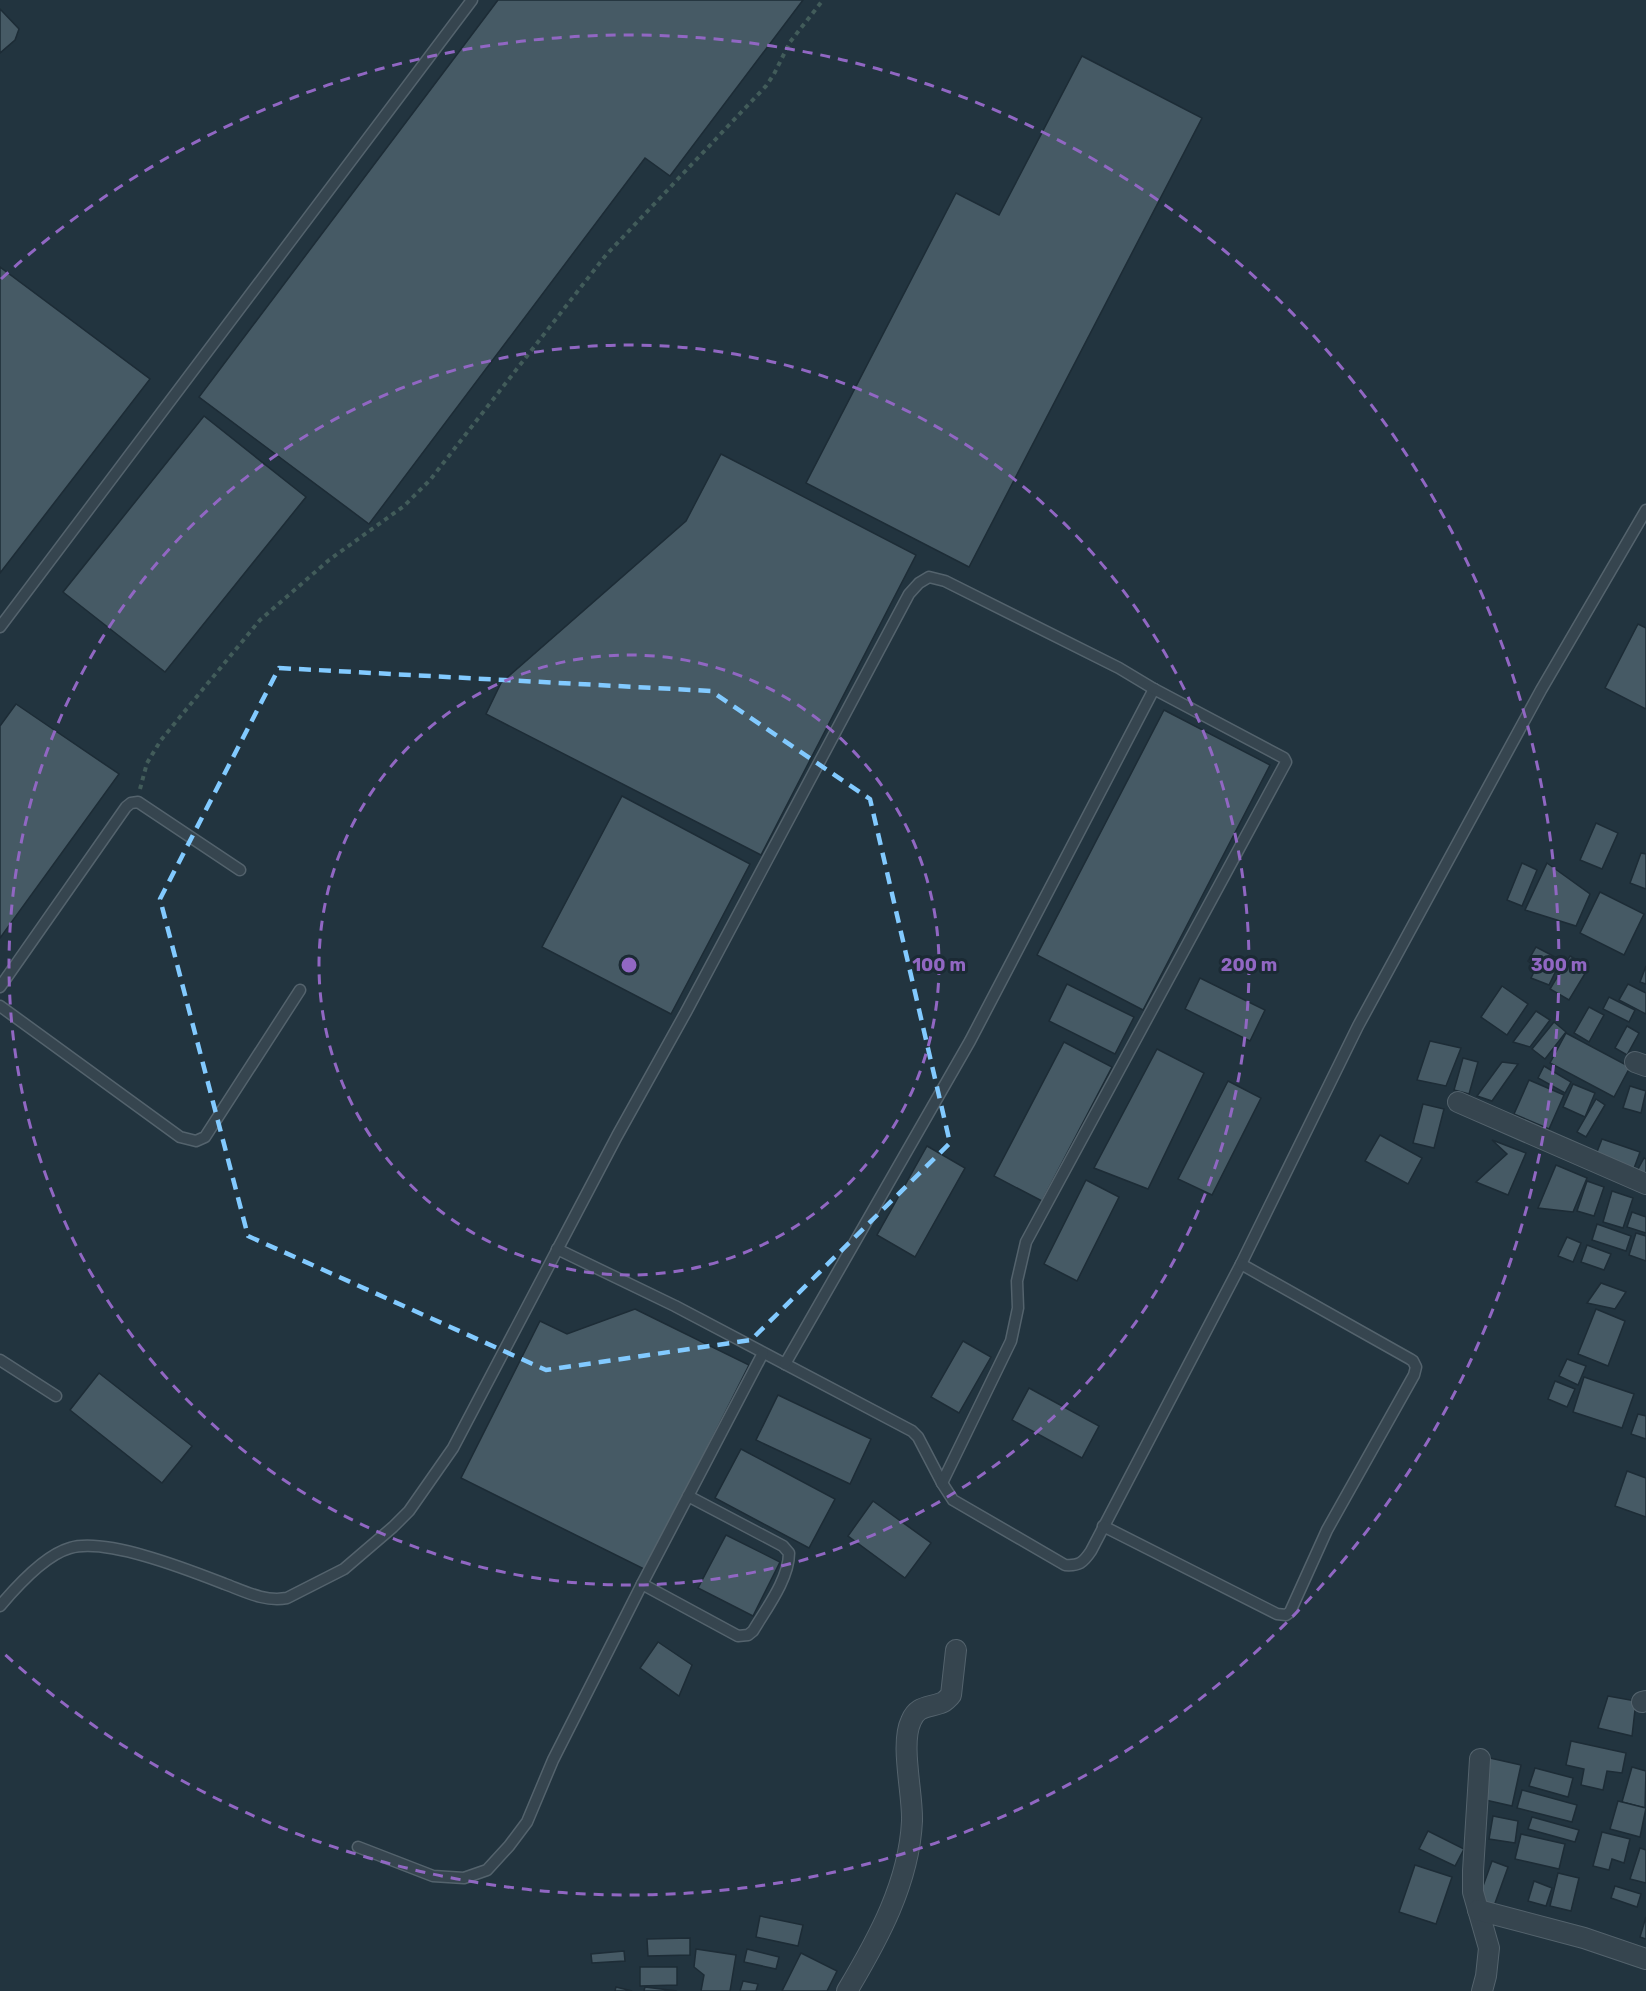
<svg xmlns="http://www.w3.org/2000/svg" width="1646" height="1991" font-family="Rubik,sans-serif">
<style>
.building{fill:#465a65;stroke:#1d2c36;stroke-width:1.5}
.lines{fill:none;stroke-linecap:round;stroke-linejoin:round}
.lane-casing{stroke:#54636d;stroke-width:13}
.street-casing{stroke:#54636d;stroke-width:22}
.path{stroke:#425c5a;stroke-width:4;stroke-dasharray:4.5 4.5;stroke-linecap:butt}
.lane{stroke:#36454f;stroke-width:10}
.street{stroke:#36454f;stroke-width:20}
.marked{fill:none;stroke:#82caff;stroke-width:4.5;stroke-dasharray:12 8;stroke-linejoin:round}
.ring{fill:none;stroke:#9167c3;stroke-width:3;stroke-dasharray:10 8}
.centre{fill:#9167c3;stroke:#1b2a34;stroke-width:3}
.ring-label{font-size:18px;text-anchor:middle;font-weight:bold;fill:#9167c3;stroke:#1b2a34;stroke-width:6;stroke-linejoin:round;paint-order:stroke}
</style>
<rect width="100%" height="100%" fill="#22343f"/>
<!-- building -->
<g class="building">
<path d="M498,0H803L670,176L645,158L369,524L199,397Z"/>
<path d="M0,9L19,29L15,40L0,53Z"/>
<path d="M1082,56L1202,118L969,567L806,483L956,193L999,215Z"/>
<path d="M0,267L150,379L0,573Z"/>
<path d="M204,416L306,497L165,672L63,592Z"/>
<path d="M721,454L916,555L761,855L486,714L501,683L686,521Z"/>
<path d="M1638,624L1646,628V709L1605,688Z"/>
<path d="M16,704L119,774L0,938V726Z"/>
<path d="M1164,710L1270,765L1143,1010L1037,955Z"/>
<path d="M622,796L750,864L671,1014L542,947Z"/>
<path d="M1596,823L1618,833L1602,869L1580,860Z"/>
<path d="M1641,853L1646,854V889L1630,883Z"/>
<path d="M1522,863L1537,870L1522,906L1507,900Z"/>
<path d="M1547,863L1590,894L1576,926L1525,910Z"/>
<path d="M1600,892L1644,914L1624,955L1580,933Z"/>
<path d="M1536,947L1561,960L1549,985L1531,978L1536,968L1528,961Z"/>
<path d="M1570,956L1589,967L1569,1000L1550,989Z"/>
<path d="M1646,966V984L1640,982Z"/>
<path d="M1200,978L1265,1010L1250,1041L1185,1009Z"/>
<path d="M1067,984L1134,1017L1115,1054L1049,1021Z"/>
<path d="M1628,984L1646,993V1014L1619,1000Z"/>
<path d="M1502,986L1528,1004L1507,1035L1481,1017Z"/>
<path d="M1609,997L1635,1010L1629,1022L1603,1009Z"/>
<path d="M1589,1007L1604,1015L1589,1042L1574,1033Z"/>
<path d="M1536,1011L1550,1020L1530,1047L1513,1042Z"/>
<path d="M1554,1022L1566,1032L1545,1059L1532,1049Z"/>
<path d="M1627,1026L1639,1033L1627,1055L1615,1048Z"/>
<path d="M1566,1033L1630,1067L1614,1097L1550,1063Z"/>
<path d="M1430,1041L1461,1048L1446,1086L1417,1080Z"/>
<path d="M1064,1042L1112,1067L1042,1201L994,1176Z"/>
<path d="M1157,1049L1204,1073L1148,1189L1094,1168Z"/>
<path d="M1463,1058L1478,1062L1469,1094L1454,1090Z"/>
<path d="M1502,1062L1518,1064L1492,1101L1477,1096Z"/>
<path d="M1544,1066L1571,1082L1565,1093L1538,1078Z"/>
<path d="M1529,1080L1564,1095L1549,1129L1514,1114Z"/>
<path d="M1228,1081L1261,1098L1212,1195L1178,1179Z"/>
<path d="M1573,1084L1595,1093L1585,1117L1563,1107Z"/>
<path d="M1630,1086L1646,1091L1641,1113L1623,1108Z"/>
<path d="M1596,1099L1605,1105L1586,1137L1577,1132Z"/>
<path d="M1423,1104L1444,1109L1434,1148L1413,1143Z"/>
<path d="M1380,1135L1422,1158L1408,1184L1365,1161Z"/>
<path d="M1602,1139L1640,1152L1633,1171L1595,1157Z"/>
<path d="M1492,1140L1526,1153L1508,1195L1476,1182L1507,1154Z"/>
<path d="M927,1146L965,1168L915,1257L877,1235Z"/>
<path d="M1644,1158L1646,1159V1178L1636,1173Z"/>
<path d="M1556,1165L1587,1178L1573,1212L1538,1208Z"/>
<path d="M1086,1180L1119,1197L1077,1281L1044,1264Z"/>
<path d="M1587,1181L1604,1187L1594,1216L1577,1211Z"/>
<path d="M1612,1191L1633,1198L1623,1228L1603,1222Z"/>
<path d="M1632,1212L1646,1217V1233L1627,1227Z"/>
<path d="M1597,1224L1631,1236L1626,1251L1592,1240Z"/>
<path d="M1636,1233L1646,1236V1261L1629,1255Z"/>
<path d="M1567,1237L1581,1243L1573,1262L1558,1256Z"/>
<path d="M1587,1245L1611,1254L1604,1270L1581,1262Z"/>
<path d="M1601,1283L1626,1292L1615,1309L1587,1303Z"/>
<path d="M635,1309L749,1365L646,1570L461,1478L540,1321L567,1334Z"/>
<path d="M1596,1309L1625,1321L1608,1366L1578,1354Z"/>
<path d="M963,1341L991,1357L959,1413L931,1397Z"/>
<path d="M1567,1359L1586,1366L1578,1385L1559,1376Z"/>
<path d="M99,1373L192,1446L162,1483L70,1410Z"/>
<path d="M1584,1377L1634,1394L1622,1428L1573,1412Z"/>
<path d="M1555,1381L1575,1389L1567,1407L1548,1399Z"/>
<path d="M1029,1388L1099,1426L1082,1458L1012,1420Z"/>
<path d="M778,1395L871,1439L850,1484L756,1440Z"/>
<path d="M1638,1414L1646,1416V1439L1631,1434Z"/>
<path d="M741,1449L835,1499L809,1548L715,1498Z"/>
<path d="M1627,1471L1646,1478V1517L1615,1506Z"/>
<path d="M873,1501L931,1543L905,1578L848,1536Z"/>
<path d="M726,1535L780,1562L753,1616L698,1588Z"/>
<path d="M658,1642L692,1665L679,1696L640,1668Z"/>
<path d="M1608,1696L1636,1701L1632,1736L1598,1728Z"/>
<path d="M1571,1741L1626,1753L1622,1773L1607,1771L1603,1790L1581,1785L1584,1769L1566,1765Z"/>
<path d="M1490,1758L1521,1765L1512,1806L1481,1799Z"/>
<path d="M1632,1767L1646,1771L1645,1808L1622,1802Z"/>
<path d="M1535,1768L1573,1778L1568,1797L1529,1786Z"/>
<path d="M1522,1790L1577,1805L1572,1822L1517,1808Z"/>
<path d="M1618,1801L1646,1808L1640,1837L1610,1829Z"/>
<path d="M1493,1816L1518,1821L1515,1843L1489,1839Z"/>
<path d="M1532,1817L1579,1830L1575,1842L1528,1829Z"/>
<path d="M1428,1831L1464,1849L1455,1866L1419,1849Z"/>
<path d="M1602,1832L1630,1839L1624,1863L1612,1859L1609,1870L1593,1866Z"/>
<path d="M1521,1834L1565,1844L1559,1869L1515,1859Z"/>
<path d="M1640,1848L1646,1850V1883L1630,1879Z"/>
<path d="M1492,1861L1508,1867L1494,1906L1478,1900Z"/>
<path d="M1415,1865L1452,1877L1436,1924L1399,1912Z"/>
<path d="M1558,1873L1579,1878L1571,1911L1550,1906Z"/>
<path d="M1534,1881L1552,1888L1546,1906L1528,1901Z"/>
<path d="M1615,1886L1641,1894L1637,1907L1611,1898Z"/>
<path d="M760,1916L803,1925L798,1946L756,1937Z"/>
<path d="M1646,1917V1939L1640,1937Z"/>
<path d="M690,1938V1955L648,1956L647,1939Z"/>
<path d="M696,1949L736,1955L730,1991H701L704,1975L694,1967Z"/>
<path d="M747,1949L779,1957L776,1969L744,1962Z"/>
<path d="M624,1951L625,1961L592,1963L591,1954Z"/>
<path d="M801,1953L837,1971L827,1991H782Z"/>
<path d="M640,1967H677V1985L640,1986Z"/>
<path d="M743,1981L758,1984L756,1991H740Z"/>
<path d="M616,1987L632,1991H615Z"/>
<path d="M645,1987L677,1991H644Z"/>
</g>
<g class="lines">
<defs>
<g id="lane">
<path d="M0,627L472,0"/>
<path d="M0,987L126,807L131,803L138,802L240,870"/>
<path d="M0,1006L180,1137L196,1141L205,1137L300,990"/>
<path d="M557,1249L675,1306L912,1431L918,1437L942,1483L953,1500L1065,1565C1079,1566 1083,1563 1091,1551L1241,1264L1358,1026L1541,690L1646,510"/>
<path d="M0,1360L56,1396"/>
<path d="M785,1364L970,1041L1154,689"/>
<path d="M1103,1526L1277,1614L1286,1615L1290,1612L1327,1530L1414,1375L1416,1367L1413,1361L1410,1359L1241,1264"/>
<path d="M642,1584L738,1636L748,1635L753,1631C766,1609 789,1579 789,1553L783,1546L688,1496"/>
<path d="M0,1606C16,1587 45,1555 70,1548C106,1537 189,1570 225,1584C246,1592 265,1602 287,1598L344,1569L393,1527L409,1511L453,1448L617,1136L686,1012L909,594L919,583L929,577L945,581L1119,668L1154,689L1284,758L1286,762L1026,1242L1017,1281L1018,1308L1011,1341L942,1483"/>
<path d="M358,1847L433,1876L464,1878L487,1870L509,1846L527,1822L553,1760L642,1584L763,1353"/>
</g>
<g id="street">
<path d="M1635,1062L1646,1066"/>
<path d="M1458,1102L1646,1184"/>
<path d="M1642,1702L1646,1701"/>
<path d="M1480,1759L1473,1871V1892L1489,1948L1486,1976L1482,1991"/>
<path d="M1478,1910L1584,1938L1646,1959"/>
<path d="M847,1991C878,1939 909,1883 912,1821C913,1794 900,1744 911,1721C917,1706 927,1708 941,1703C945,1702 948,1698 951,1695L956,1650"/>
</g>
</defs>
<!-- lane casing -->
<use href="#lane" class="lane-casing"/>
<!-- street casing -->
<use href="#street" class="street-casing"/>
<!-- path -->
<path class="path" d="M140,789L147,763L161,740L260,620L329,560L404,506L430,480L606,255L766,86L774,74L790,42L823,0"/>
<!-- lane -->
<use href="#lane" class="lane"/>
<!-- street -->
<use href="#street" class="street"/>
</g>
<!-- marked area -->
<path class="marked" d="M279,668L711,691L870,799L950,1143L751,1340L546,1370L248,1236L160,899Z"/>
<!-- distance rings -->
<g class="ring">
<circle cx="629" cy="965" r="310"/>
<circle cx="629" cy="965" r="620"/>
<path d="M1 279A930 930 0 1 1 1 1651"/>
</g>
<circle cx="629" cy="965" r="9" class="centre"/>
<g class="ring-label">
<text x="939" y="971">100 m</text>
<text x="1249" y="971">200 m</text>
<text x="1559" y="971">300 m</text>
</g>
</svg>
